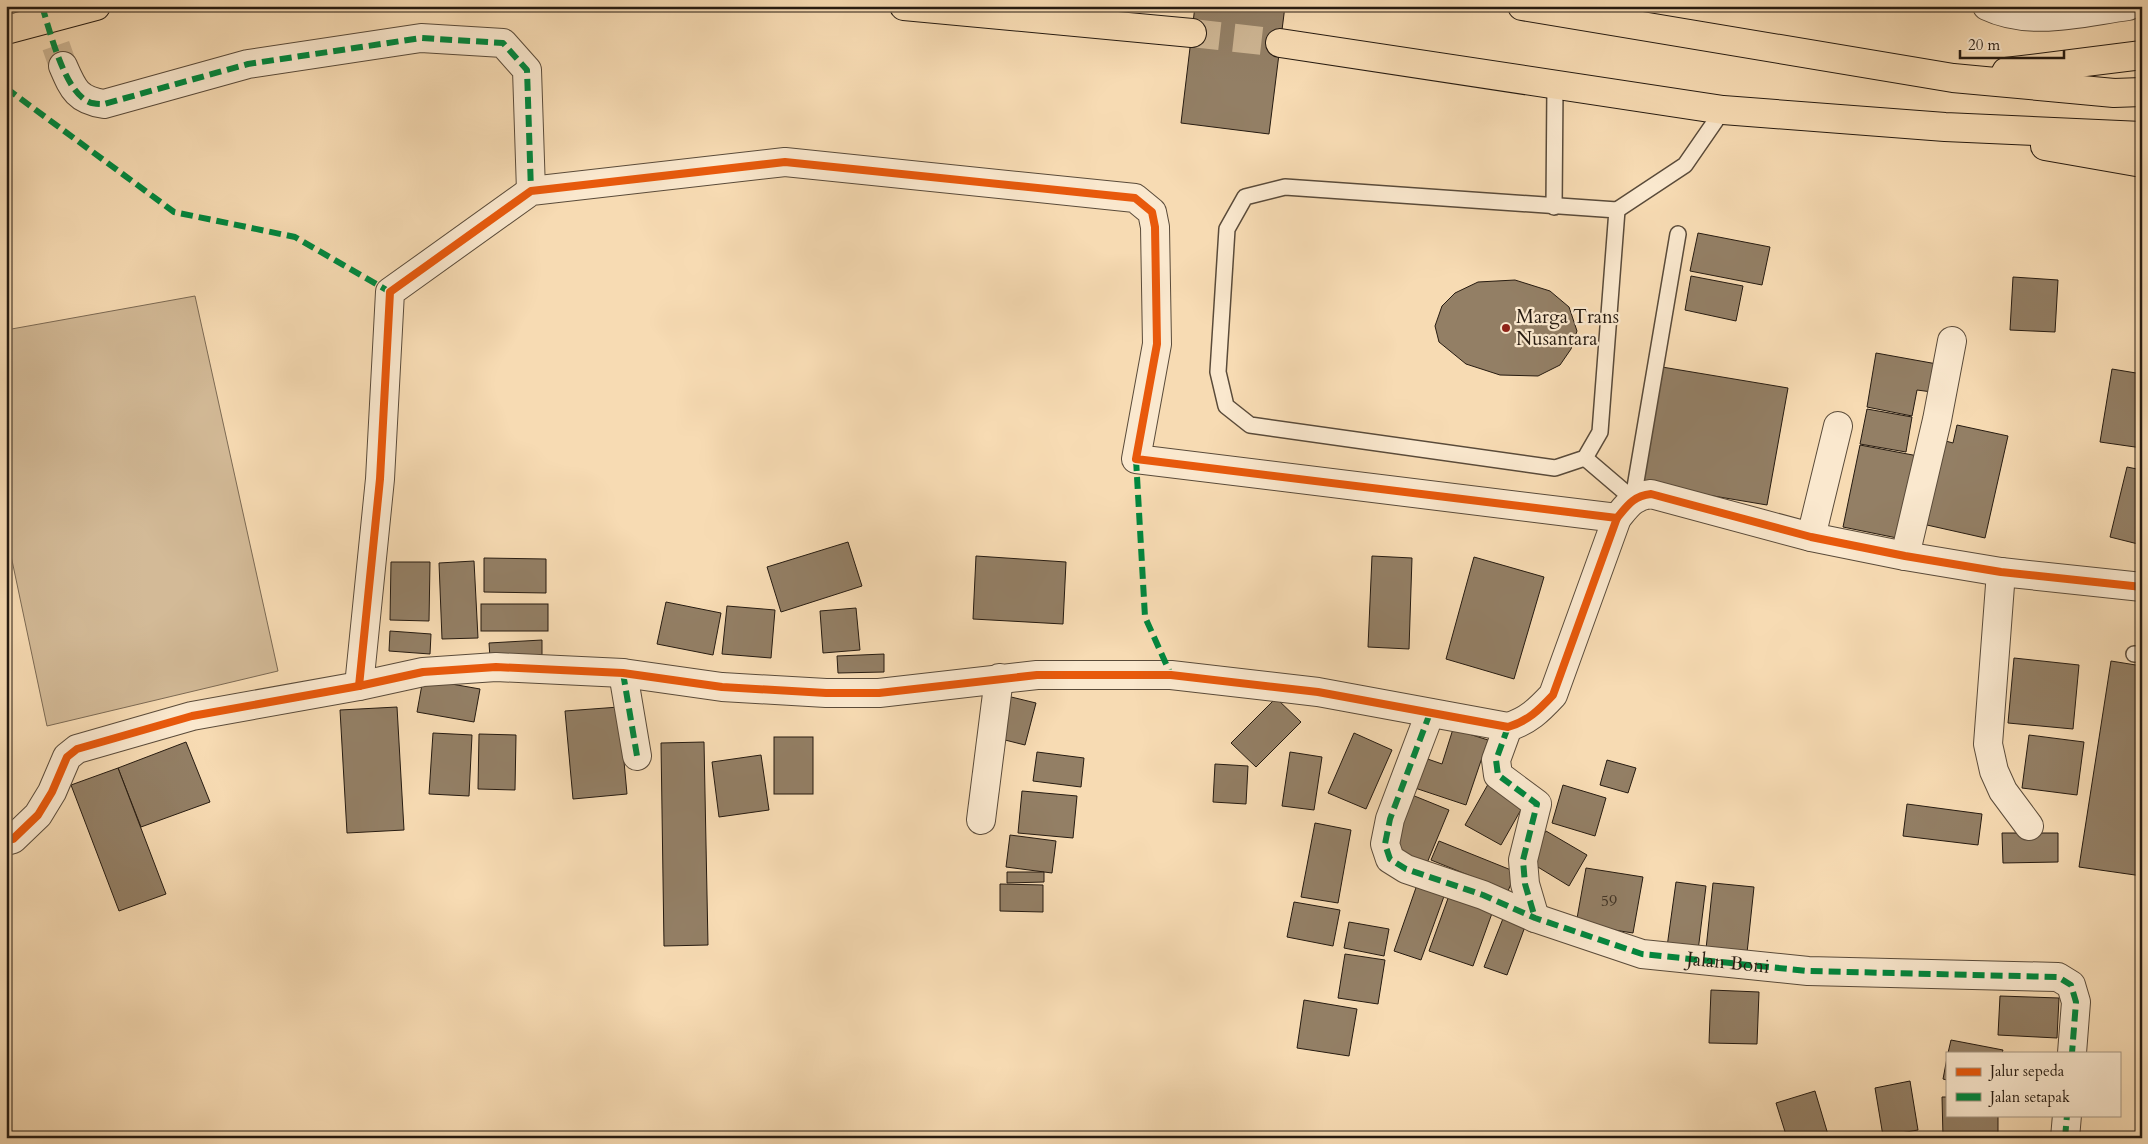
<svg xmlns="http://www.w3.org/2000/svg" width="2148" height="1144" font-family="Cardo,serif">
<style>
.garden{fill:#d3ba97;stroke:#7c6a54}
.building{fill:#937f65;stroke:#261b11}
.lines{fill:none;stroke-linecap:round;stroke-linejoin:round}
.street-tunnel{stroke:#cdb593;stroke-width:28;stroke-dasharray:28 14;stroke-linecap:butt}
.highway-tunnel{stroke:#cdb593;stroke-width:28;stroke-dasharray:28 14;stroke-linecap:butt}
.lane-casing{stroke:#5a4b3a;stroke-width:18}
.street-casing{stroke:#5a4b3a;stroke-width:30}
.highway-casing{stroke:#261b11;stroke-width:30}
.lane{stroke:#fae8ce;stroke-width:15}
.street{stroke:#fae8ce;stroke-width:28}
.highway{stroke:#f7dbb3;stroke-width:28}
.quiet{stroke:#00873e;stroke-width:6;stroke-dasharray:12 6;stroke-linecap:butt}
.cycleway-casing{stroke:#fae8ce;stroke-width:11}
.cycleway{stroke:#e8590c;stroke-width:8}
.poi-dot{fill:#8f2418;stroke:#fae8ce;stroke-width:2}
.labels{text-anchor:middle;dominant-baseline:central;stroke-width:4.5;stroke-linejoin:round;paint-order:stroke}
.number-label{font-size:16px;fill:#413426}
.poi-label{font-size:19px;fill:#261b11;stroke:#fae8ce;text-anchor:start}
.street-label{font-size:19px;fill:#261b11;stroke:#fae8ce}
</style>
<rect width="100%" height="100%" fill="#f7dbb3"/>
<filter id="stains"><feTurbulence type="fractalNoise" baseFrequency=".004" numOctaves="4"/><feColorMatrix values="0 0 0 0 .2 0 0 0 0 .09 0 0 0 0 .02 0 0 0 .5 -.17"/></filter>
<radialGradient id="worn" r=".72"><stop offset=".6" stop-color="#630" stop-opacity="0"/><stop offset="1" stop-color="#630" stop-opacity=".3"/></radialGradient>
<!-- garden -->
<path class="garden" d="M195,296L278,671L47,726L6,532V330Z"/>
<!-- building -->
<g class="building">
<path d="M1195,6H1285L1269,134L1181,123Z"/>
<path d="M1698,233L1770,247L1762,285L1690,271Z"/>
<path d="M1691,276L1743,286L1736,321L1685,310Z"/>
<path d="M2013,277L2058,280L2055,332L2010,330Z"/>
<path d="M1515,280L1550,291L1569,307L1577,331L1571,349L1560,365L1538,376L1500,375L1466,364L1439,342L1435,326L1442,306L1455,293L1478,282Z"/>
<path d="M1876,353L1937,364L1932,392L1917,390L1912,416L1867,407Z"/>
<path d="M1662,367L1788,388L1767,505L1642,484Z"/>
<path d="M2112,369L2142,374V448L2100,442Z"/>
<path d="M1867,409L1912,417L1906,452L1860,444Z"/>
<path d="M1957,425L2008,436L1985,538L1918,523L1938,439L1953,443Z"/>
<path d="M1860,445L1918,456L1902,539L1843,527Z"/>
<path d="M2127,467L2142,470V545L2110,537Z"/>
<path d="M848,542L862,586L781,612L767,567Z"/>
<path d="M976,556L1066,562L1063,624L973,619Z"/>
<path d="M1372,556L1412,558L1409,649L1368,647Z"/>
<path d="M1474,557L1544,577L1514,679L1446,659Z"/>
<path d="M484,558L546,559V593L484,592Z"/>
<path d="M474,561L478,638L442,639L439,563Z"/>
<path d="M391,562H430L429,621L390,620Z"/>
<path d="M666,602L721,613L713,655L657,644Z"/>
<rect x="481" y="604" width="67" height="27"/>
<path d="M727,606L775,610L771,658L722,654Z"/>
<path d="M856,608L860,650L823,653L820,611Z"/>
<path d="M390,631L431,634L430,654L389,651Z"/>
<path d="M542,640V655L490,658L489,643Z"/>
<path d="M884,654V672L838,673L837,656Z"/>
<path d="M2014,658L2079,665L2073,729L2008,723Z"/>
<path d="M2111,661L2142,666V876L2079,867Z"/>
<path d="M423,679L480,689L474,722L417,712Z"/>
<path d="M1007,696L1036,703L1025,745L997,738Z"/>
<path d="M1276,698L1301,722L1256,767L1231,743Z"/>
<path d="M397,707L404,830L347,833L340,710Z"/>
<path d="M619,707L627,794L573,799L565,711Z"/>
<path d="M1453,729L1488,740L1466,805L1409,786L1419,756L1442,764Z"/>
<path d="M433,733L472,735L469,796L429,794Z"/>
<path d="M1354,733L1392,750L1366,809L1328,793Z"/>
<path d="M479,734L516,735L515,790L478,789Z"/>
<path d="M2029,735L2084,742L2077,795L2022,788Z"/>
<rect x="774" y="737" width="39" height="57"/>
<path d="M186,742L210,802L141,827L118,768Z"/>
<path d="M704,742L708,945L664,946L661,743Z"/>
<path d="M1037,752L1084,758L1081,787L1033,781Z"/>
<path d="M1290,752L1322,757L1314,810L1282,806Z"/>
<path d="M761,755L769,810L719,817L712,762Z"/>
<path d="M1607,760L1636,768L1628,793L1600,785Z"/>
<path d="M1215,764L1248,766L1246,804L1213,802Z"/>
<path d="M118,768L166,894L119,911L71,785Z"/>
<path d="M1491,779L1527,799L1501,845L1465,825Z"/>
<path d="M1563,785L1606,798L1595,836L1552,823Z"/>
<path d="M1022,791L1077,796L1073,838L1018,833Z"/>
<path d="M1412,795L1449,810L1427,863L1391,848Z"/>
<path d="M1907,804L1982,814L1978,845L1903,836Z"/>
<path d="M1315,823L1351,830L1338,903L1301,897Z"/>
<path d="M1546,831L1587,855L1569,886L1528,861Z"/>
<path d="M2002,833H2058V862L2003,863Z"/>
<path d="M1010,835L1056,841L1052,873L1006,867Z"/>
<path d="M1439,841L1516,872L1508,891L1431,860Z"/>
<path d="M1586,868L1643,877L1633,933L1576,924Z"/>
<path d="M1007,872H1044V882L1007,883Z"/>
<path d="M1419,879L1447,888L1421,960L1394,951Z"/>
<path d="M1676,882L1706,886L1698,951L1667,947Z"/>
<path d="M1713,883L1754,887L1747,953L1706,949Z"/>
<path d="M1000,884L1043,885V912L1000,911Z"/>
<path d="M1451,890L1495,905L1473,966L1429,951Z"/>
<path d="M1294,902L1340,910L1333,946L1287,937Z"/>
<path d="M1504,916L1526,924L1507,975L1484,967Z"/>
<path d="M1349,922L1389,929L1384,956L1344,948Z"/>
<path d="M1345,954L1385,960L1378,1004L1338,998Z"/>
<path d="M1711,990L1759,992L1757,1044L1709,1043Z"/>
<path d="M2000,996L2059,998L2057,1038L1998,1035Z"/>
<path d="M1304,1000L1357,1009L1349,1056L1297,1048Z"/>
<path d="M1951,1040L2003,1050L2002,1053H1948Z"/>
<path d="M1947,1058V1080L1943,1079Z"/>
<path d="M1910,1081L1918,1130L1883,1136L1875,1088Z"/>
<path d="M1815,1091L1829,1138H1787L1776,1103Z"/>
<path d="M1942,1097H1947V1115H1998V1135L1943,1137Z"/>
</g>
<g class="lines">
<!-- street-tunnel -->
<path class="street-tunnel" d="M42,6L63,66"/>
<!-- highway-tunnel -->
<path class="highway-tunnel" d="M1192,33L1280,43"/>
<defs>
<g id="lane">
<path d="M1285,187L1617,210L1600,432L1585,458L1555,468L1250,425L1226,406L1218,372L1227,229L1245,197Z"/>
<path d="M1554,207L1555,86"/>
<path d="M1617,210L1685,165L1723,110"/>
<path d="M1585,458L1633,499"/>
<path d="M1633,499L1678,234"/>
<path d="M2134,654H2142"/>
</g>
<g id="street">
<path d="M1987,6C2031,27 2082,12 2128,6"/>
<path d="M63,66C73,89 77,100 104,104L248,64L421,38L503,43L527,70L531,191"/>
<path d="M1811,537L1838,426"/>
<path d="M1905,556L1937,420L1952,341"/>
<path d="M2001,572L1988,744L1994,771L2003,791L2029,826"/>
<path d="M623,673L637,756"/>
<path d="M359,686L380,479L390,292L531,191L785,162L1135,198L1152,212L1155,227L1157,344L1136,459L1617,518"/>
<path d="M1430,713L1390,819L1385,844L1390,859L1406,869L1483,895L1535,918L1642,954L1808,971L2058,977L2071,985L2076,1002L2072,1053"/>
<path d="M1508,727L1496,760L1498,775L1537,804L1523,860L1525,884L1535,918"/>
<path d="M981,820L999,678"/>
<path d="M6,841L13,839L38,815L52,792L67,757L77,749L192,716L359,686L423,672L496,667L623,673L722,687L826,693H879L1037,675H1171L1318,692L1508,727C1528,721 1539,710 1553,695L1617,518C1627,506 1633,496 1651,494L1811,537L1905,556L2001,572L2142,587"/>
<path d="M2065,1138L2067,1115"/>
</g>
<g id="highway">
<path d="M904,6L1192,33"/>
<path d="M1522,6L1953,78L2114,93L2142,92"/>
<path d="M6,30L96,6"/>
<path d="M1280,43L1723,110L1945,127L2142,136"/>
<path d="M2006,72L2142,55"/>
<path d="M2045,146L2142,163"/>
</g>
</defs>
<!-- lane casing -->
<use href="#lane" class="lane-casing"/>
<!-- street casing -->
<use href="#street" class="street-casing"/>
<!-- highway casing -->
<use href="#highway" class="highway-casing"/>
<!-- lane -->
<use href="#lane" class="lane"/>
<!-- street -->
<use href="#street" class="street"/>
<!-- highway -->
<use href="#highway" class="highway"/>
<!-- quiet -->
<g class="quiet">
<path d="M42,6C50,31 64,91 89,102C93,104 100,104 104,104L248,64L421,38L503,43L527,70L531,191"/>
<path d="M6,88L174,212L295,237L390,292"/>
<path d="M1136,459L1145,617L1171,675"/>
<path d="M623,673L637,756"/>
<path id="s1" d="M1430,713L1390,819L1385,844L1390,859L1406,869L1483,895L1535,918L1642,954L1808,971L2058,977L2071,985L2076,1002L2072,1053"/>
<path d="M1508,727L1496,760L1498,775L1537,804L1523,860L1525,884L1535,918"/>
<path d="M2065,1138L2067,1115"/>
</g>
<defs>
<g id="cycleway">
<path d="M359,686L380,479L390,292L531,191L785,162L1135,198L1152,212L1155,227L1157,344L1136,459L1617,518"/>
<path d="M6,841L13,839L38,815L52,792L67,757L77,749L192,716L359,686L423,672L496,667L623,673L722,687L826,693H879L1037,675H1171L1318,692L1508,727C1528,721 1539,710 1553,695L1617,518C1627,506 1633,496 1651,494L1811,537L1905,556L2001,572L2142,587"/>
</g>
</defs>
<!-- cycleway casing -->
<use href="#cycleway" class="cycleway-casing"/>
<!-- cycleway -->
<use href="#cycleway" class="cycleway"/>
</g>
<!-- markers -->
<circle class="poi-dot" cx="1506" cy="328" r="5"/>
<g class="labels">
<!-- number labels -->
<g class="number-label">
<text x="1609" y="901">59</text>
</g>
<!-- poi labels -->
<g class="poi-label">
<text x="1516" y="317">Marga Trans<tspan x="1516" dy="22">Nusantara</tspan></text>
</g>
<!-- street labels -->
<g class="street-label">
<text stroke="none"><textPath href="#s1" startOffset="511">Jalan Boni</textPath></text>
</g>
</g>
<!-- margin -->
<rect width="2148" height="1144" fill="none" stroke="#f7dbb3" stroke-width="25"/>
<rect x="8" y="8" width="2133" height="1129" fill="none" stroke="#261b11" stroke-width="2.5"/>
<rect x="12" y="12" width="2123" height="1119" fill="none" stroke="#261b11"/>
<!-- legend -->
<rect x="1946" y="1052" width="175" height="65" fill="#fae8ce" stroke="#a59682"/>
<rect x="1956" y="1068" width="25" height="8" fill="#e8590c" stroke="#a59682"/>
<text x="1990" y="1076" font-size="15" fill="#261b11">Jalur sepeda</text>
<rect x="1956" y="1093" width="25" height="8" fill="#00873e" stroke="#a59682"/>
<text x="1990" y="1102" font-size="15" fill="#261b11">Jalan setapak</text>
<!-- scale -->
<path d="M1960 50v8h104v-8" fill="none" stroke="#261b11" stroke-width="2.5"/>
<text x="1968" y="50" font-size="15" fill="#261b11" stroke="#fae8ce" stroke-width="4" paint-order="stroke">20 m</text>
<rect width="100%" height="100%" filter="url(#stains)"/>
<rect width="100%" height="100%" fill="url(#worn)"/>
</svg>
